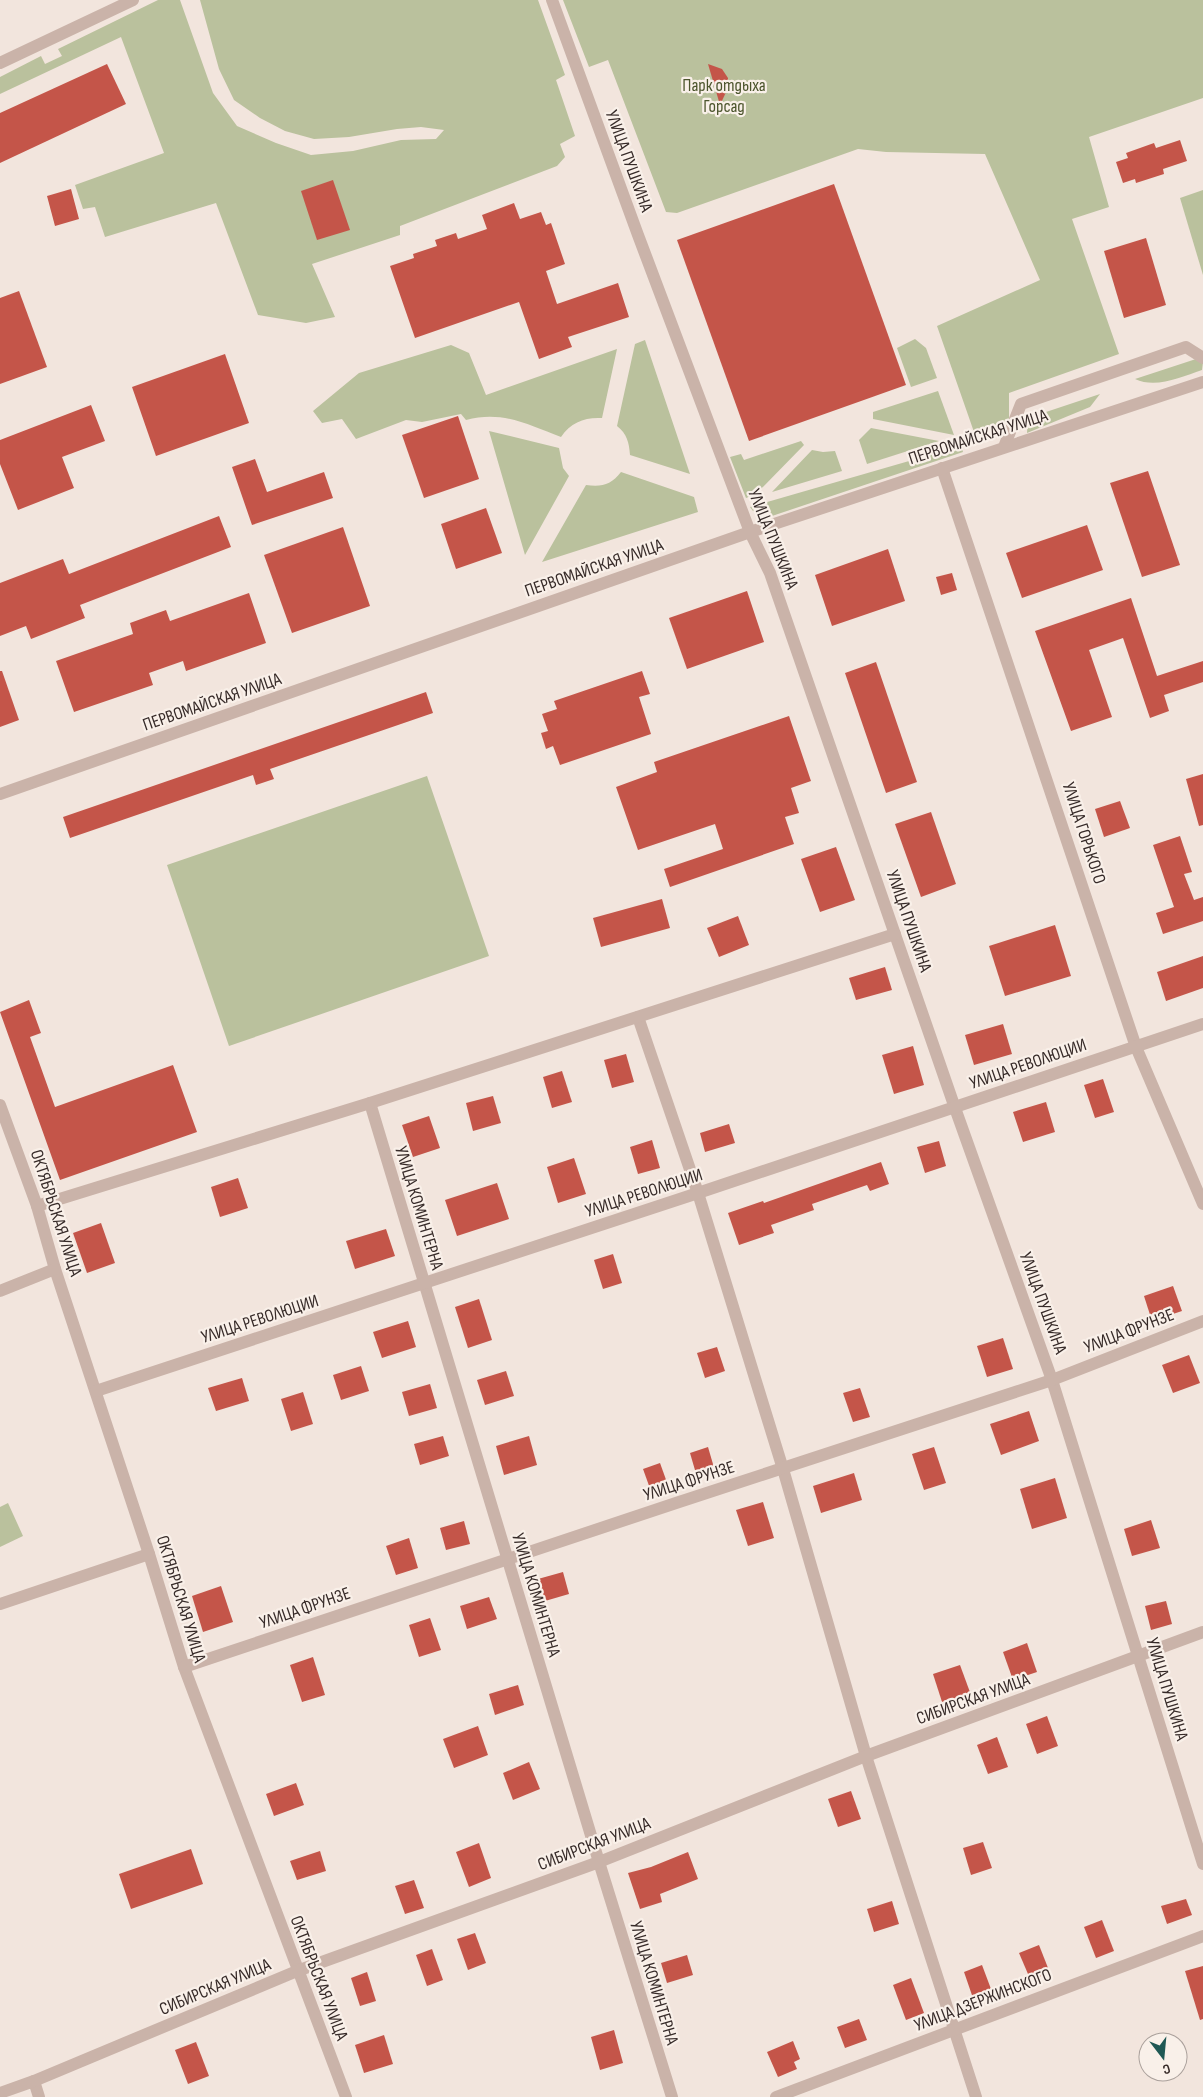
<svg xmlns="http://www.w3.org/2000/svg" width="1203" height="2097" font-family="'Sofia Sans Condensed',sans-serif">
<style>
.green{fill:#bac19d}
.building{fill:#c45549}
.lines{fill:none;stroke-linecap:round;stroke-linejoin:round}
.minor{stroke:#cab3a9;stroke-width:12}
.labels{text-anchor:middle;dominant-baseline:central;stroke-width:4.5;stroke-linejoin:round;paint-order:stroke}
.park-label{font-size:18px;fill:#4c552d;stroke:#f9f0e9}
.street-label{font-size:18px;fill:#372b29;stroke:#f9f0e9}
</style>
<rect width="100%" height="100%" fill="#f2e5dd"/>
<!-- green -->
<g class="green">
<path d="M158,0H180L213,93L237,126L276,143L311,155L353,151L401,140L436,139L444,130L421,127L397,129L349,137L314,139L285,131L260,118L234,100L219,69L200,0H538L565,75L556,80L575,136L560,144L565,157L557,166L400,226V235L312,264L335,317L306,323L258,315L216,203L105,237L95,207L83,209L75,185L164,153L121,37L0,94V77L41,56L45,64L62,56L58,49Z"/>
<path d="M563,0H1203V98L1089,137L1109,207L1072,219L1119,354L1009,393V421L974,432L937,326L1040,280L985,154L886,152L858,149L677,213L666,212L608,60L589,67Z"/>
<path d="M1203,190V275L1180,198Z"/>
<path d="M915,339L926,348L937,378L911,387L897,348Z"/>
<path d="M645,340L690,474L630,455C629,442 627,434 617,426L635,344Z"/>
<path d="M451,345L469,353L486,395L617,349L602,418C585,417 571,422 561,437C528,425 503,410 466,420L461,414L422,422L406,420L356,439L342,419L322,423L313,411L359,373Z"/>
<path d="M1196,359L1203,362L1202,370C1181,377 1156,389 1135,379Z"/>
<path d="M938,391L954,435L873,419V412Z"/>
<path d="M1100,394L1090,407L1027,433L1028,418Z"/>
<path d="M871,428L939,441L867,464L859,440Z"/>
<path d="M489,431L559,448L563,468L569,476L525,555Z"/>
<path d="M801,441L804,445L756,494L746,498L730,457L741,454L744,460Z"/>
<path d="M961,446L963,452L769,517L753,511L750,507Z"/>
<path d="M812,450L823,452L835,451L842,471L772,492Z"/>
<path d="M621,472L694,497L698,512L542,562L586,485C602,487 611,485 621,472Z"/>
<path d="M427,776L489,956L229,1046L167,865Z"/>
<path d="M8,1503L23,1536L0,1547V1507Z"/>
</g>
<!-- building -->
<g class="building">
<path d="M107,64L126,104L0,163V113Z"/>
<path d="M708,64L722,69L728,78V88L720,105Z"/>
<path d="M1180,140L1187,161L1163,169L1164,174L1136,183L1135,179L1123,183L1116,162L1128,158L1126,153L1154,143L1156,148Z"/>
<path d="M333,180L350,230L317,240L301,191Z"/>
<path d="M834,184L906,385L749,441L677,240Z"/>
<path d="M71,189L79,219L55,226L47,196Z"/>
<path d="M514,203L520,219L541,212L546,225L551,223L565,264L546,271L557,304L618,283L629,317L568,337L572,347L539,359L519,302L415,338L390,266L414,258L413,254L437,246L435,240L456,233L458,239L487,229L482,215Z"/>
<path d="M1146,238L1166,305L1124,318L1104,251Z"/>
<path d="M19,291L47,367L0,384V298Z"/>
<path d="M225,354L249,423L156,456L132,387Z"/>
<path d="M91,405L105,441L62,457L74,488L18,510L0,464V440Z"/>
<path d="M458,416L479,479L424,498L402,435Z"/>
<path d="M255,459L267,492L324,472L333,498L252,525L232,467Z"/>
<path d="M1148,471L1180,565L1142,577L1110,483Z"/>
<path d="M486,508L502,553L456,569L441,524Z"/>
<path d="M219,516L231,547L80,605L85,618L31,639L26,626L0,636V583L63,559L69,574Z"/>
<path d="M1087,525L1103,570L1022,598L1006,553Z"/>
<path d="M343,527L370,606L292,633L264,555Z"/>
<path d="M888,549L905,601L832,626L815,575Z"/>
<path d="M952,573L957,590L941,595L936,577Z"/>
<path d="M747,591L764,642L687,669L669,618Z"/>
<path d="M249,593L266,643L186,671L183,661L149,673L153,685L74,712L56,661L133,634L130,623L166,610L170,621Z"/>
<path d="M1131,598L1157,676L1203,661V682L1164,695L1169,711L1150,718L1123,638L1089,650L1112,717L1071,731L1035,631Z"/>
<path d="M876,662L917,782L886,793L845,673Z"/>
<path d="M0,671H2L19,720L0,727Z"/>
<path d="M642,671L650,694L639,697L651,734L560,765L553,746L546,749L541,733L548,731L542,714L557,709L554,701Z"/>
<path d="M426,692L433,713L270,769L274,779L256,785L253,775L70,838L63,817Z"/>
<path d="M789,716L811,781L791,788L799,813L785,817L794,844L670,887L664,869L723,849L715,824L638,850L616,787L657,772L654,762Z"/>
<path d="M1203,774V825L1199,826L1186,779Z"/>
<path d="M1120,801L1130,828L1104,837L1095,809Z"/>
<path d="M931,812L956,884L921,897L895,824Z"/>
<path d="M1180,836L1192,872L1184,874L1194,900L1203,897V921L1163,934L1156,913L1174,907L1153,845Z"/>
<path d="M836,847L855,900L820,912L801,859Z"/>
<path d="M662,899L670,928L601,947L593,918Z"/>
<path d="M738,916L749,945L719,957L707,928Z"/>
<path d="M1055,925L1071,976L1005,996L989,946Z"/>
<path d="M1203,956V988L1166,1001L1157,972Z"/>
<path d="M885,967L892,990L856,1000L849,978Z"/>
<path d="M29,1000L41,1033L30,1037L55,1107L173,1065L197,1132L60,1180L0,1012Z"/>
<path d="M1003,1024L1012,1054L974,1065L965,1035Z"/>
<path d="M913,1046L924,1085L894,1094L882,1055Z"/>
<path d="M626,1054L634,1082L612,1088L604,1060Z"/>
<path d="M562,1071L572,1102L552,1108L543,1077Z"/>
<path d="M1103,1079L1114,1112L1095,1118L1084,1085Z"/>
<path d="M493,1096L501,1123L473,1131L466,1103Z"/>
<path d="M1046,1102L1055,1132L1023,1142L1013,1112Z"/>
<path d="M429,1116L440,1148L413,1157L402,1125Z"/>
<path d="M729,1124L735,1143L705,1152L700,1133Z"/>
<path d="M652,1140L660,1168L638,1174L630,1147Z"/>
<path d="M939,1141L946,1166L925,1173L917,1147Z"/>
<path d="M574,1158L586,1194L558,1203L547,1167Z"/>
<path d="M881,1162L889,1184L870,1191L867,1185L812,1204L814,1210L771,1225L774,1233L739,1245L728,1213L763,1201L764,1203Z"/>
<path d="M238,1178L248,1208L220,1217L211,1187Z"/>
<path d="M497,1183L509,1219L457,1236L445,1200Z"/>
<path d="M101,1223L115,1263L87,1273L73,1233Z"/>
<path d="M386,1229L395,1256L355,1269L346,1241Z"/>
<path d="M613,1254L622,1283L603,1289L594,1260Z"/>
<path d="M1173,1286L1182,1311L1152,1321L1144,1296Z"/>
<path d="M479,1299L492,1340L468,1348L455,1307Z"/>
<path d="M408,1321L416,1347L382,1358L373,1332Z"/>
<path d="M1003,1338L1013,1369L987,1377L977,1346Z"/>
<path d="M717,1347L725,1371L705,1378L697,1353Z"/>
<path d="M1189,1355L1200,1383L1173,1393L1162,1365Z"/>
<path d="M361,1366L369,1391L341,1400L333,1375Z"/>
<path d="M506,1371L514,1396L485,1405L477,1380Z"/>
<path d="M242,1378L249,1401L216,1411L208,1388Z"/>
<path d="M430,1384L437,1408L409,1416L402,1392Z"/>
<path d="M860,1388L870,1417L853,1422L843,1393Z"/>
<path d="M303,1392L313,1424L291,1431L281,1399Z"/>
<path d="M1029,1411L1039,1441L1001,1455L990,1424Z"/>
<path d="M443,1436L449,1456L420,1465L414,1444Z"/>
<path d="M529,1436L537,1465L504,1475L496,1446Z"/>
<path d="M708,1447L715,1471L697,1477L690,1453Z"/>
<path d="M934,1447L946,1483L924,1490L912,1454Z"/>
<path d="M660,1463L669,1488L652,1494L643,1469Z"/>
<path d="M854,1473L862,1500L821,1513L813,1486Z"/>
<path d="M1055,1478L1067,1518L1032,1529L1020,1489Z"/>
<path d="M763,1502L774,1538L748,1546L736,1510Z"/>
<path d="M1151,1520L1160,1548L1132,1556L1124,1529Z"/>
<path d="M464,1521L470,1544L446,1550L440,1528Z"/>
<path d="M409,1538L418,1568L396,1575L386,1546Z"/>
<path d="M563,1572L569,1594L545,1601L538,1579Z"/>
<path d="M221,1586L233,1622L203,1632L192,1596Z"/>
<path d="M489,1597L497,1619L467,1629L460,1606Z"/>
<path d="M1166,1601L1172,1624L1151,1630L1145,1606Z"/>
<path d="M430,1618L441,1650L419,1657L409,1625Z"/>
<path d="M1027,1643L1037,1672L1013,1680L1003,1652Z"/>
<path d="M313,1657L325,1695L302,1702L290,1665Z"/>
<path d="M960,1665L971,1695L943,1705L933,1674Z"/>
<path d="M518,1685L524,1705L495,1715L489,1694Z"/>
<path d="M1047,1716L1058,1746L1037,1754L1026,1724Z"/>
<path d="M478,1726L488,1755L454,1768L443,1739Z"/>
<path d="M997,1737L1008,1767L988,1774L977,1745Z"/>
<path d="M529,1762L540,1789L513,1800L503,1773Z"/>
<path d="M296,1783L304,1805L274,1816L266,1794Z"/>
<path d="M851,1791L861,1819L838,1827L828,1799Z"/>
<path d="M983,1842L992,1868L971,1875L963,1848Z"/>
<path d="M479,1843L491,1878L469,1887L456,1852Z"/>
<path d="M191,1849L203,1884L131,1909L119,1874Z"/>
<path d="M320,1851L326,1871L297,1880L290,1861Z"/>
<path d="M688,1852L698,1879L660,1894L662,1902L640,1909L628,1873L651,1867Z"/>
<path d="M414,1880L424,1908L405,1914L395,1886Z"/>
<path d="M1186,1899L1192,1915L1167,1924L1161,1906Z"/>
<path d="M892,1901L899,1924L874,1932L867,1909Z"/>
<path d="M1102,1920L1114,1951L1096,1958L1084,1927Z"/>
<path d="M475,1933L486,1963L468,1970L457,1939Z"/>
<path d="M1039,1945L1050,1973L1031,1981L1019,1953Z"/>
<path d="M432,1949L443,1980L427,1986L416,1955Z"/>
<path d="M687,1955L693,1975L667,1983L661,1963Z"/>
<path d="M982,1965L994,1997L975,2004L964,1972Z"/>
<path d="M1203,1966V2019L1200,2020L1185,1971Z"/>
<path d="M367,1972L376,2001L360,2006L351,1978Z"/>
<path d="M911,1978L924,2013L906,2020L893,1985Z"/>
<path d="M859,2019L867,2040L845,2048L837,2027Z"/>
<path d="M614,2030L623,2063L600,2070L591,2037Z"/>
<path d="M384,2035L393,2064L364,2073L355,2045Z"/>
<path d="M793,2041L800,2059L794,2062L797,2069L778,2077L767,2052Z"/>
<path d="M196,2042L209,2076L188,2084L175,2050Z"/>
</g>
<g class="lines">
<!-- minor -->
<g class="minor">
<path d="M552,0L638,235L722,458L750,532L770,573L955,1108L1052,1380L1203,1864"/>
<path d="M0,63L133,0"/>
<path d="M1004,447L1021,404L1186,347L1203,358"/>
<path d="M942,468L1136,1047L1203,1204"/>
<path d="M0,794L750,532L1203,382"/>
<path d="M638,1017L698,1193L783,1469L866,1756L976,2097"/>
<path d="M370,1103L599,1862L672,2097"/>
<path d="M0,1105L37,1206L55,1269L149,1554L184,1667L346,2097"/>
<path d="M37,1206L370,1103L895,934"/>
<path d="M0,1291L55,1269"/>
<path d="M96,1391L698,1193L1203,1024"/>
<path d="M0,1604L149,1554"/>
<path d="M184,1667L676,1503L1052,1380L1203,1321"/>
<path d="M34,2081L39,2097"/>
<path d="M0,2093L34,2081L297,1971L599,1862L866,1756L1203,1632"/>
<path d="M776,2097L1203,1936"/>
</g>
</g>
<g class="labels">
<!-- park labels -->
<g class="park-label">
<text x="724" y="85">Парк отдыха<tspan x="724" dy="21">Горсад</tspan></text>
</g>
<!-- street labels -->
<g class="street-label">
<text transform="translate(629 161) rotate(70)">УЛИЦА ПУШКИНА</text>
<text transform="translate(978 437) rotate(-18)">ПЕРВОМАЙСКАЯ УЛИЦА</text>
<text transform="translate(773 539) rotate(68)">УЛИЦА ПУШКИНА</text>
<text transform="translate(594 568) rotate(-19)">ПЕРВОМАЙСКАЯ УЛИЦА</text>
<text transform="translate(212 702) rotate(-19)">ПЕРВОМАЙСКАЯ УЛИЦА</text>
<text transform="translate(1084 833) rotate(72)">УЛИЦА ГОРЬКОГО</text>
<text transform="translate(909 921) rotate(71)">УЛИЦА ПУШКИНА</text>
<text transform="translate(1028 1064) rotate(-19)">УЛИЦА РЕВОЛЮЦИИ</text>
<text transform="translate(644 1193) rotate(-18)">УЛИЦА РЕВОЛЮЦИИ</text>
<text transform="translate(419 1208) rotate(73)">УЛИЦА КОМИНТЕРНА</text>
<text transform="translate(56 1213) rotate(72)">ОКТЯБРЬСКАЯ УЛИЦА</text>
<text transform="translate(1043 1303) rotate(70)">УЛИЦА ПУШКИНА</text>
<text transform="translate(260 1319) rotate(-18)">УЛИЦА РЕВОЛЮЦИИ</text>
<text transform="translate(1129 1331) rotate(-21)">УЛИЦА ФРУНЗЕ</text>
<text transform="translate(689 1481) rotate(-18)">УЛИЦА ФРУНЗЕ</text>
<text transform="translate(536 1595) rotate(73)">УЛИЦА КОМИНТЕРНА</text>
<text transform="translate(181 1599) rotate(73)">ОКТЯБРЬСКАЯ УЛИЦА</text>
<text transform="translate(305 1608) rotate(-19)">УЛИЦА ФРУНЗЕ</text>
<text transform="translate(1167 1689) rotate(73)">УЛИЦА ПУШКИНА</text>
<text transform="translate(973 1699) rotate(-20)">СИБИРСКАЯ УЛИЦА</text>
<text transform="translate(594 1844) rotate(-21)">СИБИРСКАЯ УЛИЦА</text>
<text transform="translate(319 1978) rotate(69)">ОКТЯБРЬСКАЯ УЛИЦА</text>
<text transform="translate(654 1983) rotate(73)">УЛИЦА КОМИНТЕРНА</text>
<text transform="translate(215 1987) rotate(-23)">СИБИРСКАЯ УЛИЦА</text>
<text transform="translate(983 2000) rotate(-21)">УЛИЦА ДЗЕРЖИНСКОГО</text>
</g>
</g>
<!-- north arrow -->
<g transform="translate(1163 2057) rotate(164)"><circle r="24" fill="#f9f0e9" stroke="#aba19c"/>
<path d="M0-4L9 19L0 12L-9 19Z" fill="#1f5854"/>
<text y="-8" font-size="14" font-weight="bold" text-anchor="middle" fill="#372b29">С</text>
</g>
</svg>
